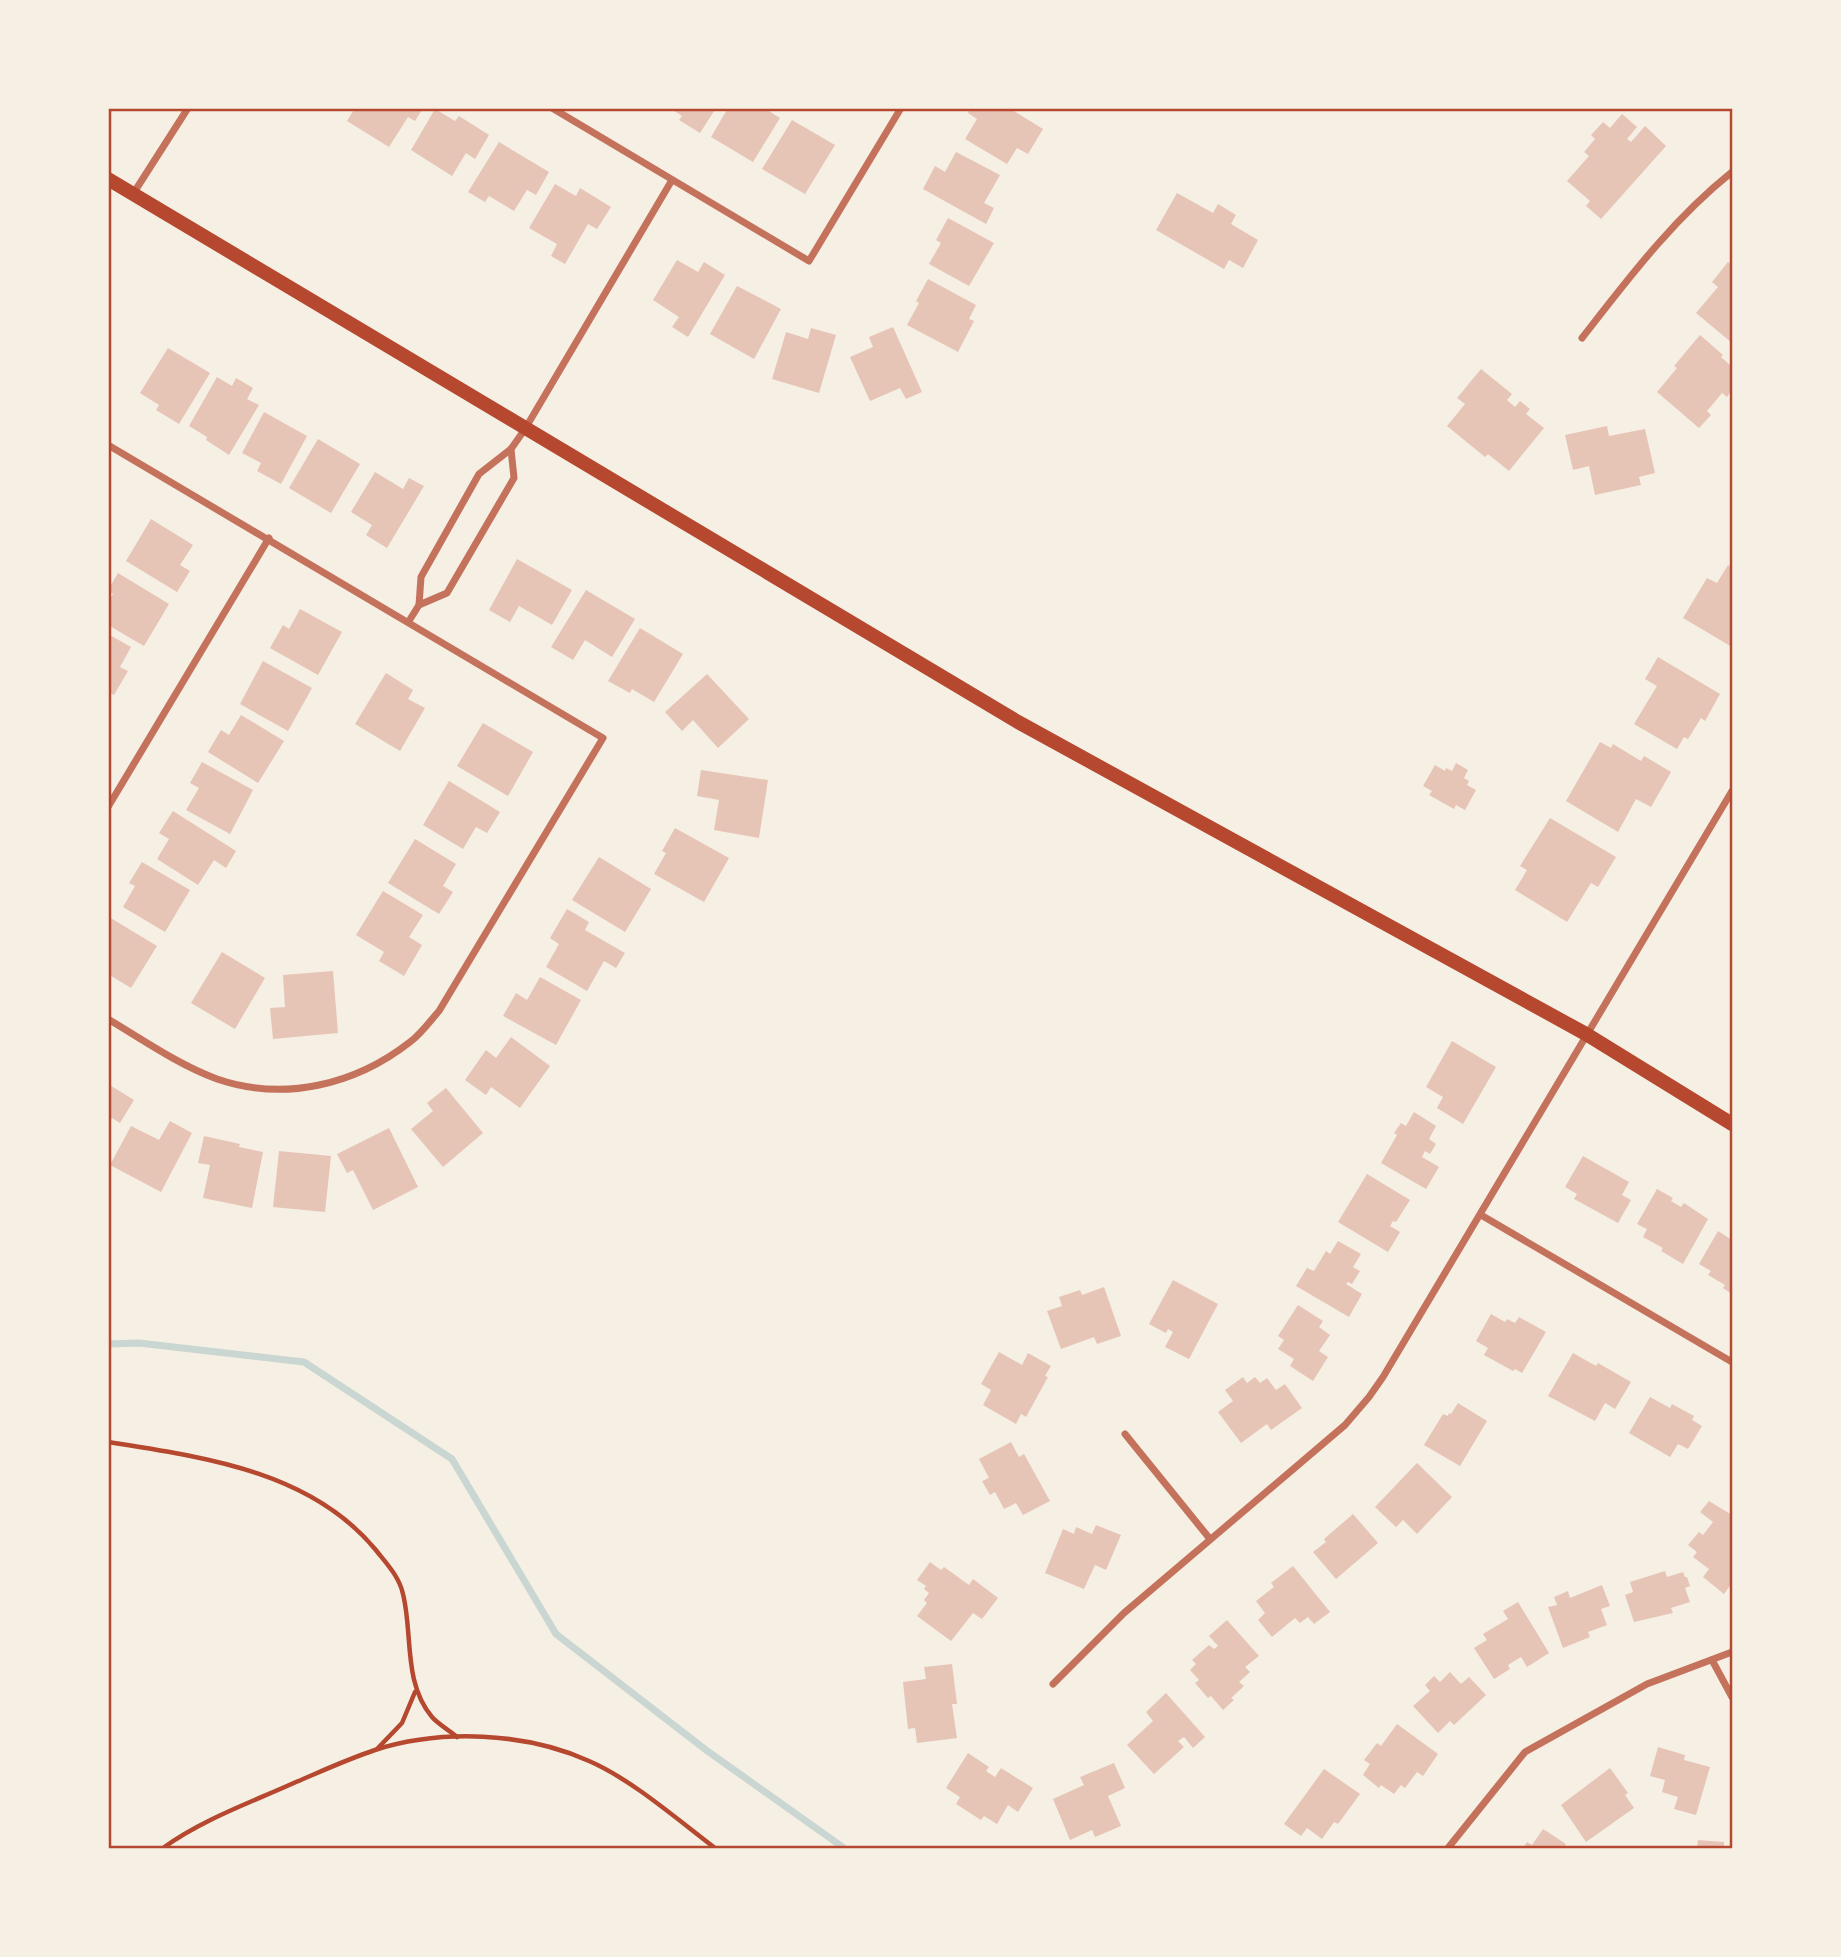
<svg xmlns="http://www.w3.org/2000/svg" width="1841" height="1957" font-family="'Noto Serif',serif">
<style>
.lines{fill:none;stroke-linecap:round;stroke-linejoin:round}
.stream{stroke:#c9d6d2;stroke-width:7}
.building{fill:#e6c5b7}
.path{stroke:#b5482f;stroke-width:4.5}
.minor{stroke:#c5725c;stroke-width:7}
.secondary{stroke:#b5482f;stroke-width:14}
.neatline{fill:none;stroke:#b5482f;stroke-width:2.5}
</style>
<rect width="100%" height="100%" fill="#f6efe4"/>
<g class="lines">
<!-- stream -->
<path class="stream" d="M108,1344L139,1343L304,1362L452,1459L556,1634L706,1750L844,1848"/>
</g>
<!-- building -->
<g class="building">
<path d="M355,108H423L415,121L408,117L389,147L347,121Z"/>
<path d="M670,108H716L700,133L679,120L682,116Z"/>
<path d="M728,108H764L780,118L753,162L711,137Z"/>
<path d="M970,108H1009L1043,129L1028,154L1017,148L1007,164L965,139L977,119L968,113Z"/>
<path d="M435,109L455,121L459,116L489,135L475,159L466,153L452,176L411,150Z"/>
<path d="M1622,114L1637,127L1627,139L1631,142L1645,126L1666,146L1601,219L1586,206L1590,201L1567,181L1589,156L1584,152L1595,139L1591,135L1603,122L1610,128Z"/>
<path d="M792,120L835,145L805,194L762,169Z"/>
<path d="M499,142L549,172L536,195L527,190L514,211L489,196L485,202L468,192Z"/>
<path d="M956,152L1000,175L984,203L994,208L986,224L923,189L935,166L945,172Z"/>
<path d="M555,184L576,196L580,188L611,207L597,229L588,224L565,264L551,256L557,244L529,228Z"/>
<path d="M1177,193L1213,213L1218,204L1236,215L1231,224L1258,240L1243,268L1229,260L1224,269L1156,230Z"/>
<path d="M948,218L994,243L969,286L929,264L941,243L936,240Z"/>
<path d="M677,260L698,272L704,262L725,275L688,337L672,327L679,317L653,300Z"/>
<path d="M1728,262L1732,265V343L1696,313L1718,287L1712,282Z"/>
<path d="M928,279L976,305L969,319L974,321L958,352L907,325L919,303L916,301Z"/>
<path d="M737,286L781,309L754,359L710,334Z"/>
<path d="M893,327L922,392L906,399L900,388L870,401L850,357L873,347L869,337Z"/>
<path d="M811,328L836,335L819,393L772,379L786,332L808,339Z"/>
<path d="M1700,335L1723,355L1721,357L1732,367V390L1727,397L1722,393L1707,411L1711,415L1699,428L1657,392L1677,368L1674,366Z"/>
<path d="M168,348L210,373L179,424L156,410L159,405L140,393Z"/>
<path d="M1481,369L1512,394L1507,400L1515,407L1520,401L1530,409L1526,414L1544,428L1509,471L1488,454L1485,457L1447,426L1465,404L1457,398Z"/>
<path d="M217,377L232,386L236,378L253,388L247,399L259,405L229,455L206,440L207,437L189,426Z"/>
<path d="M264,412L307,436L281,484L257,471L261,463L242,453Z"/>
<path d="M1607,426L1609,436L1645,429L1655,473L1639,477L1641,485L1595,495L1589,466L1573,470L1565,435Z"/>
<path d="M318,439L360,464L331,513L289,488Z"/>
<path d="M375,472L403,489L409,478L424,486L387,548L366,535L372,525L351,512Z"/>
<path d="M151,519L193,545L180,565L190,571L177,592L126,561Z"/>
<path d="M517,559L572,590L552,625L519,606L510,622L489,610Z"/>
<path d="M1728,565L1732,568V647L1683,618L1707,578L1717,583Z"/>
<path d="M118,573L169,604L144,646L108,625V601L113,594L108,590Z"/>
<path d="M586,590L635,619L612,657L585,640L573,660L551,647Z"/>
<path d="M300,609L342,632L318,675L270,648L283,625L289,629Z"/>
<path d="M640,628L683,654L654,702L632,689L630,693L608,681Z"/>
<path d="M108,634L131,647L120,667L128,671L114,695L108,692Z"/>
<path d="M1658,657L1720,694L1705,721L1701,718L1688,739L1684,737L1677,749L1634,724L1657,686L1645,679Z"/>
<path d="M263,661L312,688L288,731L240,704Z"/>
<path d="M386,673L413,690L408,699L425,708L400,751L355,724Z"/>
<path d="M707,674L749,719L718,748L693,720L682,731L665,712Z"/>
<path d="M241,715L284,741L258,783L208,752L221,730L229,735Z"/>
<path d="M483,723L533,752L508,796L457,766Z"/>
<path d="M1600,742L1611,748L1613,744L1641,761L1644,756L1671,772L1651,807L1636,799L1618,832L1566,801Z"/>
<path d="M202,762L253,790L230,834L186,810L199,788L190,783Z"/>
<path d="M1456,763L1468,770L1464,778L1469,781L1467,785L1476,790L1465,810L1456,805L1454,809L1429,795L1432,791L1423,786L1435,765L1445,771L1446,768L1452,771Z"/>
<path d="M701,770L768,780L759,838L714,830L719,800L697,796Z"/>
<path d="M449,781L500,812L487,833L476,827L463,849L423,825Z"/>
<path d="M173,811L236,851L226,868L214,860L198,885L157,859L169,839L159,833Z"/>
<path d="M1550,818L1616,857L1598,887L1591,883L1567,922L1515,890L1527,870L1520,866Z"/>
<path d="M675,828L729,858L704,902L654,874L666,853L662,851Z"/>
<path d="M415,839L456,864L443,886L453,892L439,914L388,883Z"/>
<path d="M599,857L651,889L625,932L572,900Z"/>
<path d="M142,862L190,890L165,932L123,907L135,886L129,883Z"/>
<path d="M383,891L423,915L409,937L422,945L404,976L379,961L384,952L356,935Z"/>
<path d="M567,909L589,922L585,930L625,953L616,968L604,961L587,991L546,967L559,944L550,938Z"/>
<path d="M109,917L157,946L131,988L108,974Z"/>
<path d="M222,952L265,978L235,1029L191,1003Z"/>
<path d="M333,971L338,1033L273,1039L270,1008L285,1007L283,975Z"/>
<path d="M540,977L581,1000L556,1045L503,1016L516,993L527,1000Z"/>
<path d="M511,1037L550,1066L520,1108L491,1087L486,1095L465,1080L486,1050L496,1058Z"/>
<path d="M1452,1041L1496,1067L1463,1124L1437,1108L1443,1097L1426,1087Z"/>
<path d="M108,1084L134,1100L120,1123L112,1118L108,1123Z"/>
<path d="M446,1088L483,1133L443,1167L411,1129L433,1111L427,1103Z"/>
<path d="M1414,1112L1436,1126L1429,1139L1436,1144L1430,1154L1425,1151L1422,1157L1439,1167L1426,1189L1381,1163L1397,1135L1394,1133L1401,1123L1406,1126Z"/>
<path d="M170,1121L192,1133L161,1192L110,1165L131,1126L159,1140Z"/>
<path d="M389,1128L418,1187L373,1210L353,1170L347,1173L337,1154Z"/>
<path d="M204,1136L240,1144L239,1147L263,1152L252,1208L203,1198L210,1165L198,1163Z"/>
<path d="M279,1151L331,1156L325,1212L273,1207Z"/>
<path d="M1583,1156L1629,1182L1622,1195L1631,1200L1618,1223L1574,1199L1577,1194L1565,1187Z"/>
<path d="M1367,1174L1410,1200L1396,1222L1393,1221L1390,1226L1400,1232L1388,1252L1338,1222Z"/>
<path d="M1657,1189L1673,1198L1671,1201L1681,1207L1684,1203L1708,1219L1683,1264L1661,1251L1663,1248L1643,1237L1647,1229L1637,1224Z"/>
<path d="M1718,1231L1732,1240V1294L1723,1288L1725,1285L1708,1275L1711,1271L1699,1264Z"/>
<path d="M1338,1241L1361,1254L1353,1267L1360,1271L1352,1284L1348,1282L1346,1284L1362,1294L1349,1317L1296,1286L1307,1268L1314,1271L1326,1251L1330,1254Z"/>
<path d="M1173,1280L1218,1304L1189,1359L1165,1347L1173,1332L1168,1329L1166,1333L1149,1324Z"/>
<path d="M1104,1287L1121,1336L1097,1344L1094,1337L1061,1349L1047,1311L1062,1306L1059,1297L1080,1290L1082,1295Z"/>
<path d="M1298,1305L1323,1321L1319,1327L1330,1335L1319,1351L1328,1357L1313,1381L1290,1366L1294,1359L1278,1349L1284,1340L1278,1336Z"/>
<path d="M1491,1314L1505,1322L1507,1319L1515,1323L1519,1317L1546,1332L1522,1373L1515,1369L1513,1371L1484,1355L1488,1348L1476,1341Z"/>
<path d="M999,1352L1022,1365L1028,1353L1051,1366L1045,1376L1048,1377L1026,1417L1021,1414L1016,1424L983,1405L991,1390L981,1384Z"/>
<path d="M1573,1353L1596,1366L1598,1363L1631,1382L1615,1409L1605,1403L1595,1421L1548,1396Z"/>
<path d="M1243,1377L1247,1383L1255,1377L1260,1383L1267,1378L1276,1390L1285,1384L1302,1408L1271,1430L1267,1424L1241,1443L1218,1412L1233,1401L1225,1390Z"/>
<path d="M1650,1397L1670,1408L1672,1404L1694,1416L1692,1420L1702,1426L1688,1449L1678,1444L1670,1457L1629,1433Z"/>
<path d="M1458,1403L1487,1421L1460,1466L1424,1445L1443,1414L1448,1416L1449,1413L1451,1414Z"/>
<path d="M1011,1442L1019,1457L1024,1454L1050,1501L1023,1515L1016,1503L1004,1509L995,1492L990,1495L982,1481L989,1478L979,1459Z"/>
<path d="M1417,1463L1452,1497L1417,1534L1403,1520L1396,1527L1375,1507Z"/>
<path d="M1709,1501L1732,1515V1583L1724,1594L1703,1577L1709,1569L1693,1557L1697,1552L1688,1545L1699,1532L1703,1535L1713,1522L1700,1512Z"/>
<path d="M1353,1514L1378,1543L1336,1579L1313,1552L1326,1542L1324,1539Z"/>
<path d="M1096,1525L1121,1535L1106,1570L1095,1565L1084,1589L1045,1573L1063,1529L1074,1534L1076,1527L1092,1534Z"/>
<path d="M930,1562L941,1570L944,1567L969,1585L973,1579L998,1598L982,1619L973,1613L951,1641L917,1616L927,1603L924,1600L929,1593L924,1589L926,1586L917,1580Z"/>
<path d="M1293,1566L1330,1612L1314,1624L1308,1617L1300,1623L1295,1618L1272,1637L1258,1620L1265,1613L1256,1601L1274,1587L1271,1583Z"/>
<path d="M1665,1571L1667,1577L1683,1572L1685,1577H1687L1690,1586L1685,1588L1690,1602L1671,1608L1673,1613L1634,1622L1625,1595L1633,1592L1630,1582Z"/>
<path d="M1602,1585L1610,1606L1601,1609L1607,1625L1588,1632L1590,1637L1563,1648L1548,1607L1557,1605L1554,1597L1568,1591L1570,1598Z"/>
<path d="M1518,1602L1549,1653L1527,1667L1521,1657L1508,1665L1510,1669L1494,1679L1474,1648L1487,1640L1483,1634L1508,1619L1503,1611Z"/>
<path d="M1227,1620L1259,1656L1245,1667L1250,1672L1239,1682L1244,1686L1231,1698L1234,1700L1223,1710L1211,1696L1208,1698L1195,1683L1199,1680L1190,1670L1196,1664L1192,1660L1209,1645L1214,1649L1218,1646L1209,1636Z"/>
<path d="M952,1664L957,1704H952L957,1738L917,1743L915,1728L908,1729L903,1682L926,1679L924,1667Z"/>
<path d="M1450,1672L1461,1684L1469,1677L1486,1695L1454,1725L1450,1721L1438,1733L1413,1706L1430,1691L1425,1685L1434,1676L1440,1682Z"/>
<path d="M1166,1693L1205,1737L1193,1748L1184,1737L1178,1741L1184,1747L1154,1774L1127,1745L1153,1721L1146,1712Z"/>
<path d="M1397,1724L1438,1754L1423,1776L1417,1772L1405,1788L1401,1785L1394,1794L1381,1785L1379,1788L1363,1775L1370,1764L1364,1760L1377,1743L1381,1746Z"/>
<path d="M1658,1747L1685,1755L1684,1760L1710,1767L1696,1815L1674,1809L1678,1797L1662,1792L1665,1780L1650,1776Z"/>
<path d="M968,1753L989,1767L986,1771L995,1777L1001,1768L1033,1788L1018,1812L1008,1805L997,1824L984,1816L981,1820L956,1804L960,1797L946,1788Z"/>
<path d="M1114,1763L1125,1788L1108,1796L1121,1826L1095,1837L1092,1830L1070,1840L1053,1799L1084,1785L1080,1777Z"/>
<path d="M1610,1768L1628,1793L1625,1795L1634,1808L1586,1842L1561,1805Z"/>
<path d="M1324,1769L1360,1794L1338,1824L1334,1822L1322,1839L1307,1828L1301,1836L1284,1824Z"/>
<path d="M1543,1829L1566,1844L1563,1848H1523L1527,1842L1532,1845Z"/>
<path d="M1698,1840L1724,1842V1848H1697Z"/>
</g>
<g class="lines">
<!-- path -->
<g class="path">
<path d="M108,1442C203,1457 310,1471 375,1549C386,1563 399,1576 403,1594C413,1634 403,1683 432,1717C438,1724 449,1730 457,1737"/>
<path d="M378,1748L402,1723L415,1692"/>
<path d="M163,1848C203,1819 252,1802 296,1782C322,1771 348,1759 375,1750C441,1729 525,1732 589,1761C631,1779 678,1820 715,1848"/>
</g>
<!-- minor -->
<g class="minor">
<path d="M552,108L809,261L901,108"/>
<path d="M133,194L188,108"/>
<path d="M1582,338C1628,279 1673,219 1732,172"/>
<path d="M108,445L603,738L439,1011C430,1021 421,1034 410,1042C355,1085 284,1102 217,1079C179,1065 143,1040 108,1019"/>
<path d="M419,605L447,593L514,478L511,449"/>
<path d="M409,621L419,605L421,577L479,474L511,449L525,429L672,180"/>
<path d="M108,807L269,538"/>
<path d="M1481,1215L1732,1362"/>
<path d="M1125,1434L1210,1539"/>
<path d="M1712,1660L1732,1697"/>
<path d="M1053,1684L1124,1613L1345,1425L1369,1397L1383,1377L1732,791"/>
<path d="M1448,1848L1525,1752L1647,1684L1732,1652"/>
</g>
<!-- secondary -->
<path class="secondary" d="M108,179L1018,722L1586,1034L1732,1124"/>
</g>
<!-- border -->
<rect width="1841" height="1957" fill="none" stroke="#f6efe4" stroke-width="220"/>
<rect x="110" y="110" width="1621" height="1737" class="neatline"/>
</svg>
